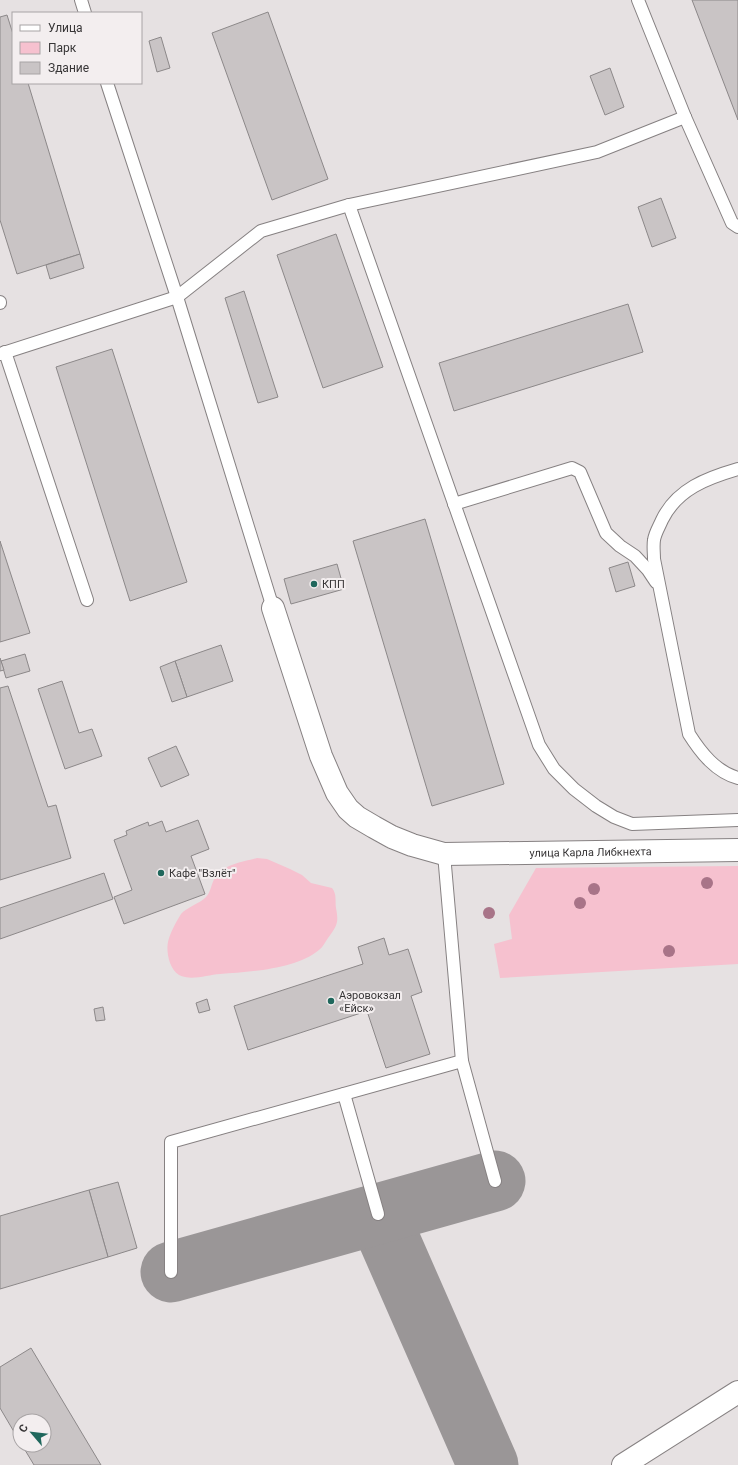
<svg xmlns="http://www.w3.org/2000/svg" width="738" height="1465" font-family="Roboto,sans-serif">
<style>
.green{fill:#f6c1cf}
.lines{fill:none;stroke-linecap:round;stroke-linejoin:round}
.taxiway{stroke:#9a9697;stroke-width:61}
.building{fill:#c9c4c5;stroke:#8c8889}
.service-casing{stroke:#868182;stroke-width:14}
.minor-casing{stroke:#868182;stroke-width:24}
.service{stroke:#fff;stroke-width:12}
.minor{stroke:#fff;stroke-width:22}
.tree{fill:#a87488}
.poi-dot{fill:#1f675c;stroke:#f3eeef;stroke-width:1.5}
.labels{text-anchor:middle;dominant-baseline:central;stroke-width:4;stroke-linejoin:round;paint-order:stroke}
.poi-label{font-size:11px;fill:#383637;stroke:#f3eeef;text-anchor:start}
.street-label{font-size:11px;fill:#383637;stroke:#f3eeef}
</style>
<rect width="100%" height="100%" fill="#e6e1e2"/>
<!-- green -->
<g class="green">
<path d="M257,858L267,859L290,869L302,875L311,883L332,888C337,894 335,901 336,908C339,923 337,926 328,938C325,942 323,947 319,950C296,969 250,972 220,974C207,975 191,981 179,975C169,969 166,951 168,942C170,933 176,922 181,914C187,907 199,904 206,897C211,892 211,884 215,878C223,864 243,862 257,858Z"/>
<path d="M738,866V964L500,978L494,944L512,939L509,915L536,868Z"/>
</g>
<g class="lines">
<!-- taxiway -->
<g class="taxiway">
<path d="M378,1214L488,1465"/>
<path d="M171,1272L495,1181"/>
</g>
</g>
<!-- building -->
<g class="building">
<path d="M692,0H738V120Z"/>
<path d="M268,12L328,179L272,200L212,33Z"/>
<path d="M7,15L13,34V83H28L80,254L17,274L0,220V17Z"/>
<path d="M161,37L170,68L157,72L149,41Z"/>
<path d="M610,68L624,107L605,115L590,76Z"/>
<path d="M661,198L676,238L652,247L638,207Z"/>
<path d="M336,234L383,367L323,388L277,255Z"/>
<path d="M80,254L84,268L50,279L46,265Z"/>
<path d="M244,291L278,397L258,403L225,298Z"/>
<path d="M628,304L643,352L454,411L439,363Z"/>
<path d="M112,349L187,582L130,601L56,367Z"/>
<path d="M425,519L504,784L432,806L353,541Z"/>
<path d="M0,541L30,633L0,642Z"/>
<path d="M628,562L635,586L616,592L609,568Z"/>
<path d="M337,564L344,589L291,604L284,579Z"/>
<path d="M221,645L233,681L187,697L175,661Z"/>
<path d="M25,654L30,671L6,678L1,661Z"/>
<path d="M0,658L4,670L0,671Z"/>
<path d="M175,661L187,697L172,702L160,667Z"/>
<path d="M62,681L79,733L92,729L102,756L65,769L38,689Z"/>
<path d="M8,686L48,807L56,805L71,858L0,880V688Z"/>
<path d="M176,746L189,775L161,787L148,758Z"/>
<path d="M198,820L209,849L191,856L205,894L124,924L114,897L132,890L114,840L127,835L126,831L148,822L149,826L162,821L166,832Z"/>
<path d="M104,873L113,899L0,939V908Z"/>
<path d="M384,938L389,955L408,949L422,992L411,996L430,1054L386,1068L367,1011L248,1050L234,1006L363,964L358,947Z"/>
<path d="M207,999L210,1010L199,1013L196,1003Z"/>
<path d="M103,1007L105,1020L96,1021L94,1009Z"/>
<path d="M118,1182L137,1248L108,1257L89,1190Z"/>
<path d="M89,1190L108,1257L0,1289V1216Z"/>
<path d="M31,1348L101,1465H34L22,1445H44V1421H20V1442L0,1408V1367Z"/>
</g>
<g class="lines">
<defs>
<g id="service">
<path d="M81,0L85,13"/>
<path d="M638,0L685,117L732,223L738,227"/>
<path d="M107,83L177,297L273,608"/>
<path d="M349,205L539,745L554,769L574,789L596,806L614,817L632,824L738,820"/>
<path d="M0,302V303"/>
<path d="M5,352L87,600"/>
<path d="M0,354L177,297L261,231L349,205L597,152L685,117"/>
<path d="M738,469C707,478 677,489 662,520C659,527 655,533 654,540C653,546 654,553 654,559L689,734C701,753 716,772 738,778"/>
<path d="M454,504L572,468L580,472L606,533L620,546L635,556L648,570L656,582"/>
<path d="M444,854L462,1061L495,1181"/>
<path d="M344,1094L378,1214"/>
<path d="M171,1272V1142L462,1061"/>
</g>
<g id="minor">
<path id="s1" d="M273,608L321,756L337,793L348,809L357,817L374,827L392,837L412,845L444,854L738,850"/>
<path d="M623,1465L738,1392"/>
</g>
</defs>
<!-- service casing -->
<use href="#service" class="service-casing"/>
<!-- minor casing -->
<use href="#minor" class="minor-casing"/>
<!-- service -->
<use href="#service" class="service"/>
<!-- minor -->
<use href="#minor" class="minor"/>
</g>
<!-- trees -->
<g class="tree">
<circle cx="707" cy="883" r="6"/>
<circle cx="594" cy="889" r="6"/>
<circle cx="580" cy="903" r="6"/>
<circle cx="489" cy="913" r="6"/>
<circle cx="669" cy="951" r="6"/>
</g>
<!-- markers -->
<g class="poi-dot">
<circle cx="314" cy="584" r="4"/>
<circle cx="161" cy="873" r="4"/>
<circle cx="331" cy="1001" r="4"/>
</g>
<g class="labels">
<!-- poi labels -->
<g class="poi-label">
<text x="322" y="584">КПП</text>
<text x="169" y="873">Кафе "Взлёт"</text>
<text x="339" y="995">Аэровокзал<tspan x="339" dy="13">«Ейск»</tspan></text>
</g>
<!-- street labels -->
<g class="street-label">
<text stroke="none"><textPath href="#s1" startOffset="469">улица Карла Либкнехта</textPath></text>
</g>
</g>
<!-- legend -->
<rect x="12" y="12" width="130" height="72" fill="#f3eeef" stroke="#a8a4a5"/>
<rect x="20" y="25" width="20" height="6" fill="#ffffff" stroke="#a8a4a5"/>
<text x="48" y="32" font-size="12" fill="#383637">Улица</text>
<rect x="20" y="42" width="20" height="12" fill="#f6c1cf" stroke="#a8a4a5"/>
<text x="48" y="52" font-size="12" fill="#383637">Парк</text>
<rect x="20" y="62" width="20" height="12" fill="#c9c4c5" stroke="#a8a4a5"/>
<text x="48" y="72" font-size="12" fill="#383637">Здание</text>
<!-- north arrow -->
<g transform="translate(32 1433) rotate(298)"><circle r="19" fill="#f3eeef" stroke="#a8a4a5"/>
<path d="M0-3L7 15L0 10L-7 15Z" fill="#1f675c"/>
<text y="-6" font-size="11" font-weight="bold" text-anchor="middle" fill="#383637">С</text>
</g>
</svg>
